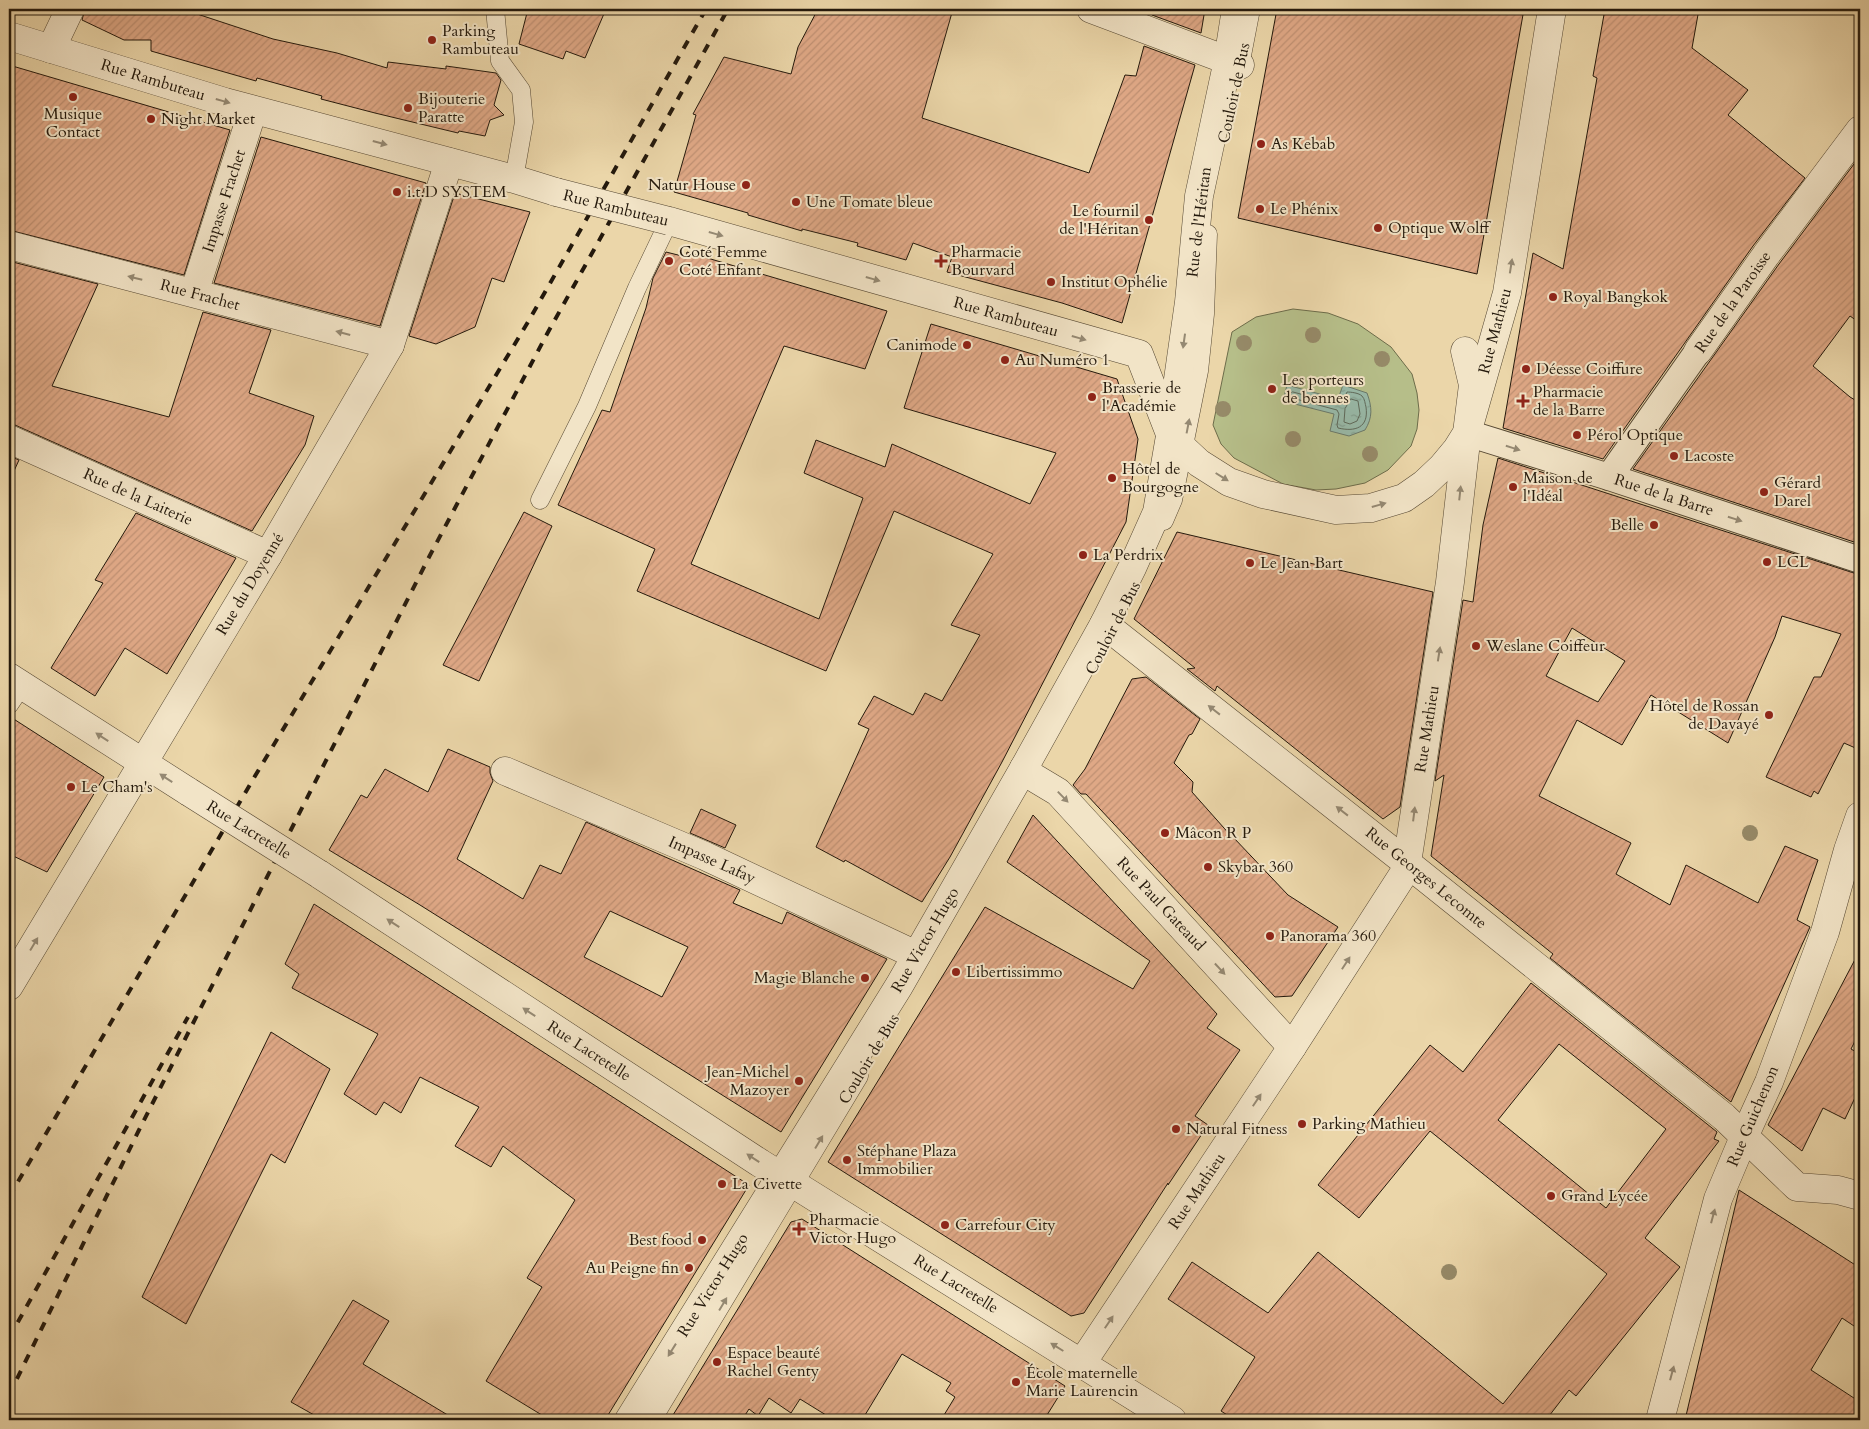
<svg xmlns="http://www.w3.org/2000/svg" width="1869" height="1429" font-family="Cardo,serif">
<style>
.grass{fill:#b6be89;stroke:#6d6c4a}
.water{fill:url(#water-ripples);stroke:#6a796a}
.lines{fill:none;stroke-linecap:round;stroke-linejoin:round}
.shore{stroke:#5e695a;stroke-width:1}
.building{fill:url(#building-hatch);stroke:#24190c;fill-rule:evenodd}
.service-casing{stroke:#564833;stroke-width:19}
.pedestrian-casing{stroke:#564833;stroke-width:28}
.minor-casing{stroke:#564833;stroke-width:29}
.tertiary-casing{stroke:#564833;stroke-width:29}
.service{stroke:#f2e4c7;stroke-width:18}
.pedestrian{stroke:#f2e4c7;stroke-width:26}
.minor{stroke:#f2e4c7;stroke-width:28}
.tertiary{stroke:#f2e4c7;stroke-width:28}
.rail{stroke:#24190c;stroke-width:4;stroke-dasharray:9 9;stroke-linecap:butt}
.minor-bridge-casing{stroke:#564833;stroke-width:29;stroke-linecap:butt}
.tertiary-bridge-casing{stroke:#564833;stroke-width:29;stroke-linecap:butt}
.minor-bridge{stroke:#f2e4c7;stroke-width:28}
.tertiary-bridge{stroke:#f2e4c7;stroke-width:28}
.tree{fill:#968a68}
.oneway{fill:#958973}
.poi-dot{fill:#8f2418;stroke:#f2e4c7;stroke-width:2}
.labels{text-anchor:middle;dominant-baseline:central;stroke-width:4;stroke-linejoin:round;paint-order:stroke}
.poi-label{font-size:16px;fill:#24190c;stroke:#f2e4c7;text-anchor:start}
.street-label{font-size:16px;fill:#24190c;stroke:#f2e4c7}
</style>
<defs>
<pattern id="water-ripples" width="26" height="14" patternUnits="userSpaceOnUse" patternTransform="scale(1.25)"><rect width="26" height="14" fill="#98b9a8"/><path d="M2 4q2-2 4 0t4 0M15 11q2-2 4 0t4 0" fill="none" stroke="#839e8f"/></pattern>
<pattern id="building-hatch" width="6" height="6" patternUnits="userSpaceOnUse" patternTransform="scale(1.25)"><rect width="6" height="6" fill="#dfa886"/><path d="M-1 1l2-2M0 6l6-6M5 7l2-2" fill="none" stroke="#bf9072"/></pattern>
</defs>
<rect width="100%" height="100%" fill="#ebd6a9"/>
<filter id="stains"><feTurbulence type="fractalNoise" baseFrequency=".004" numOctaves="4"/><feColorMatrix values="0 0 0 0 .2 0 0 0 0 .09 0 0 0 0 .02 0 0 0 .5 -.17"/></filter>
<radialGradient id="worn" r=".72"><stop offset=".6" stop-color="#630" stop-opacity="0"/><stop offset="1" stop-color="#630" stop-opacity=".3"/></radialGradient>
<!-- grass -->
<path class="grass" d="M1293,309L1328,313L1358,324L1391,347L1412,374L1417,393L1419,410L1417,429L1411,446L1388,470L1365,483L1336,489L1316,490L1283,484L1234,458L1221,444L1213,425L1232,332L1256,317Z"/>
<!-- water -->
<path class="water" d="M1287,385L1338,399L1343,385L1367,393C1372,407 1373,417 1365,430L1349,436L1330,431L1334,414L1283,401Z"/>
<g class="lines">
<!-- shore -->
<g class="shore">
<path d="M1293,392L1338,404L1343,401L1347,392C1351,392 1359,393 1362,396C1365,399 1365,404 1366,407C1369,428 1355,432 1338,428L1337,425L1339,414L1337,410L1292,398L1290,394Z"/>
<path d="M1351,399L1358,401L1360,414L1357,421L1350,424L1344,422L1345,409Z"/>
</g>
</g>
<!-- building -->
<g class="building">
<path d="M85,9H182L273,39L337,53L387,68L388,62L446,69V66L496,73L501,80L494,105L504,115L490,120L485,136L459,131L458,133L375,113L321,99L322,96L257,78L256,81L151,51V40H124L82,20Z"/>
<path d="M528,9H606L585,58L566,51L563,59L519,44Z"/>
<path d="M818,9H953L922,118L1089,173L1125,75L1136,76L1144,46L1195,65L1122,323L1062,303L947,272L952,257L913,243L906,260L857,246L858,243L802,229V231L748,215V213L674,192L696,115L693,114L724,57L791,74L798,47Z"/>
<path d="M1154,9H1205L1201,33L1152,15Z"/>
<path d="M1277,9H1524L1477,274L1238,218Z"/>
<path d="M1605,9H1699L1692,48L1748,90L1728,115L1805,178L1753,246L1603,459L1503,428L1533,253L1563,269L1597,78L1593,76Z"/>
<path d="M9,65L230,130L184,275L9,230Z"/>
<path d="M261,137L426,183L380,326L214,283Z"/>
<path d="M1860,156V323L1850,316L1813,366L1850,397L1860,403V544L1633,469L1779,264Z"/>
<path d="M455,193L530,212L504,282L492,278L475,327L436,344L409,336Z"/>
<path d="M666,252L686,257L687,252L887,311L865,369L784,346L691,564L819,619L863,498L804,473L816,440L885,467L892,444L1030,504L1056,453L904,408L931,324L1117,379L1138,439L1126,522L1002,762L950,857L922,902L845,860L844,862L816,847L869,729L858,724L874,696L913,715L925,693L942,701L980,635L951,625L993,554L894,511L826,671L637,591L655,549L558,505L602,410L610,412L646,308L653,278Z"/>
<path d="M9,261L98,284L52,386L169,417L203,312L271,330L249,393L314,416L305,445L252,531L15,425L9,424Z"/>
<path d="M9,456L19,460L9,482Z"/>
<path d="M1498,458L1860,575V750L1844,743L1818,794L1814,791L1811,797L1766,777L1814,677H1821L1841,634L1782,616L1775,637L1728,743L1651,695L1622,745L1577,720L1539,796L1631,843L1616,874L1670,905L1686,865L1758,903L1785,846L1818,860L1797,920L1810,927L1731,1102L1550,958L1553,954L1431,856L1444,775L1435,781L1463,600L1473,602L1483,525ZM1572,628L1625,661L1598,702L1546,676Z"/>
<path d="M524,512L552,526L479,681L443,665Z"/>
<path d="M136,513L236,558L167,674L125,648L95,696L51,668L103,583L95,580Z"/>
<path d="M1177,532L1433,592L1400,807L1383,819L1217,686L1215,691L1187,669L1195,668L1134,619Z"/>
<path d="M1146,677L1200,719L1192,734L1189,735L1174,763L1193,782L1192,792L1232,837H1233L1288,895L1338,927L1292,996L1275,997L1086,794H1081L1073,785L1085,769L1132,679Z"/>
<path d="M9,716L104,777L47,872L9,854Z"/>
<path d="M448,749L490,767V773L493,781L457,859L523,899L540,865L561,874L586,822L740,890L733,903L782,924L787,912L887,959L781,1132L420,905L329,850L361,795L367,798L385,769L428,792ZM610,911L688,947L662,997L584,957Z"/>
<path d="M701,809L736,825L725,848L690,833Z"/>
<path d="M1033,815L1217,1014L1207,1028L1240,1050L1195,1116L1208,1125L1168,1185V1183L1084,1313L1071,1316L828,1162L985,907L1133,989L1150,961L1007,862Z"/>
<path d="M314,904L749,1185L605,1420H550L486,1381L542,1287L527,1278L575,1200L503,1146L491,1167L455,1146L479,1107L420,1077L401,1113L384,1102L376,1115L344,1094L378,1034L292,988L299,974L285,964Z"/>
<path d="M1860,950V1031L1851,1049L1860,1054V1087L1845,1119L1823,1108L1802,1151L1768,1125Z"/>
<path d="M1531,983L1717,1132L1714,1139L1719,1141L1645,1238L1680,1267L1576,1396L1569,1390L1546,1420H1235L1221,1411L1255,1357L1168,1299L1192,1262L1268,1313L1318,1252L1503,1404L1607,1274L1430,1131L1359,1218L1318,1185L1430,1045L1463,1072ZM1559,1044L1666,1129L1606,1208L1498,1120Z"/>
<path d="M271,1032L330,1069L285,1163L271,1154L186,1324L142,1297Z"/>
<path d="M1739,1190L1860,1268V1330L1842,1318L1811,1370L1860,1402V1420H1685Z"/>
<path d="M802,1219L1065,1386L1044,1420H941L955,1397L946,1391L951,1383L902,1354L862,1420H834L800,1399L791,1413L769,1398L758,1416L749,1409L742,1420H670L791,1222Z"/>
<path d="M353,1300L389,1321L363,1364L456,1420H323L291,1402Z"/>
</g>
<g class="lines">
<defs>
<g id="service">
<path d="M495,9L500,61L521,90L524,122L514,179"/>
<path d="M1239,71L1251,9"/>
<path d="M540,500L587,406L637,288L669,221"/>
<path d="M1164,521L1173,500L1199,371L1205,314L1208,234"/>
<path d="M9,705L22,686"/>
<path d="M652,1420L859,1076"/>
</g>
<g id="pedestrian">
<path d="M1467,433L1609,477L1860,560"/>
<path d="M1609,477L1698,351"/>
</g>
<g id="minor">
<path d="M1091,9L1240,65"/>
<path d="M51,49L70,9"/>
<path d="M9,245L390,345"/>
<path d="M194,293L253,110"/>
<path d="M1698,351L1766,255L1860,130"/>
<path d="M1170,436L1199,463L1229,482L1263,494L1336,510L1371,508L1404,498L1424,484L1442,467L1457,449L1467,433L1473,385L1465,351"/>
<path d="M9,439L268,555"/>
<path d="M1104,624L1407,863L1724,1117L1797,1187L1838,1190L1860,1196"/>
<path d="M9,677L189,792"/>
<path d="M1024,768L1033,777L1058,792L1292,1047"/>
<path d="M505,771L705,856L916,955"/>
<path d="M319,874L760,1163L1172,1420"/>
<path d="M9,986L268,555L390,345L449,162"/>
<path d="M1082,1363L1292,1047L1404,873L1407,863L1450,582L1467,433L1507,293L1552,9"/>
<path d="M1660,1420L1718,1199L1744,1137L1769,1082L1825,932L1848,850L1860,816"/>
</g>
<g id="tertiary">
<path d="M9,36L225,102L514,179L556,192"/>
<path d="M669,221L1139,354L1170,434"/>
<path d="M629,1420L899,986L1024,768L1104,624L1132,568L1157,512L1170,436L1189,302L1199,196L1228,60L1236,9"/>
</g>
</defs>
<!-- service casing -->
<use href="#service" class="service-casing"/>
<!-- pedestrian casing -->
<use href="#pedestrian" class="pedestrian-casing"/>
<!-- minor casing -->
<use href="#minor" class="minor-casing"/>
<!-- tertiary casing -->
<use href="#tertiary" class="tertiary-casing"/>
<!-- service -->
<use href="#service" class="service"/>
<!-- pedestrian -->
<use href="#pedestrian" class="pedestrian"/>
<!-- minor -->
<use href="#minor" class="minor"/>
<!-- tertiary -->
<use href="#tertiary" class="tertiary"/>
<!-- rail -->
<g class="rail">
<path d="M9,1197L255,776L528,322L706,9"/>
<path d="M9,1338L188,1017"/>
<path d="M9,1395L139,1130L428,559L547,334L728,9"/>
</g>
<defs>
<path id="minor-bridge" d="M189,792L319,874"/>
<path id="tertiary-bridge" d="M556,192L669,221"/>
</defs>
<!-- minor-bridge casing -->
<use href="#minor-bridge" class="minor-bridge-casing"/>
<!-- tertiary-bridge casing -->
<use href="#tertiary-bridge" class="tertiary-bridge-casing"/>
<!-- minor-bridge -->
<use href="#minor-bridge" class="minor-bridge"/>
<!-- tertiary-bridge -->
<use href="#tertiary-bridge" class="tertiary-bridge"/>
</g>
<!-- trees -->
<g class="tree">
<circle cx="1313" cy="335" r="8"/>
<circle cx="1244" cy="343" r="8"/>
<circle cx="1382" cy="359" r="8"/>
<circle cx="1223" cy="409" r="8"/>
<circle cx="1293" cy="439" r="8"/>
<circle cx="1370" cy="454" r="8"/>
<circle cx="1750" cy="833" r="8"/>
<circle cx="1449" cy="1272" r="8"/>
</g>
<!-- one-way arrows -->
<defs><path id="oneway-solid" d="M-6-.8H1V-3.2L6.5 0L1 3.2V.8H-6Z" transform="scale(1.25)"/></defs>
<g class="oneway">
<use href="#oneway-solid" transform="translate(223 101) rotate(16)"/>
<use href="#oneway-solid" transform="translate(380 143) rotate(15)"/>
<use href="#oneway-solid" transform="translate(716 234) rotate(16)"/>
<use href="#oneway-solid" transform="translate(1511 266) rotate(-81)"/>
<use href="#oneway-solid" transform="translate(135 278) rotate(-166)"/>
<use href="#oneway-solid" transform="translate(873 279) rotate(16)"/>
<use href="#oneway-solid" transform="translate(343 333) rotate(-165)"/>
<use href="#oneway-solid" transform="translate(1079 338) rotate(16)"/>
<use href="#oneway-solid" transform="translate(1184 341) rotate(98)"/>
<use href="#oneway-solid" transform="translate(1188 426) rotate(-79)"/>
<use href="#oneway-solid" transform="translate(1513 448) rotate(17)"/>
<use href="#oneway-solid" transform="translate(1222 477) rotate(32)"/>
<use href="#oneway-solid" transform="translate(1460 493) rotate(-84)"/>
<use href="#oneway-solid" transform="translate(1379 505) rotate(-16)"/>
<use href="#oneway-solid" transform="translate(1735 519) rotate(18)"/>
<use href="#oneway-solid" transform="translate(1439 654) rotate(-81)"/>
<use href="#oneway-solid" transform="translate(1214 710) rotate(-142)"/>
<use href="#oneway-solid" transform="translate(102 737) rotate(-147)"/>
<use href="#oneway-solid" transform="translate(166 778) rotate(-147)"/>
<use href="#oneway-solid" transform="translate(1063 797) rotate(46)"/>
<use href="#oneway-solid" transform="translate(1342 811) rotate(-142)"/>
<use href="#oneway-solid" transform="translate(1414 814) rotate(-83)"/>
<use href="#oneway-solid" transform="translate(393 923) rotate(-147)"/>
<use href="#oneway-solid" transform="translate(34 944) rotate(-59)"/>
<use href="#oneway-solid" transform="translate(1346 963) rotate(-57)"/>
<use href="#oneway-solid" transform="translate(1220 969) rotate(47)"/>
<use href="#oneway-solid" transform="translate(529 1012) rotate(-147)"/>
<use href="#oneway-solid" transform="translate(1257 1100) rotate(-56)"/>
<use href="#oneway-solid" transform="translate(819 1142) rotate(-59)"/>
<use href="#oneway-solid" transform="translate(753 1158) rotate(-147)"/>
<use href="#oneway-solid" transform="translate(1713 1216) rotate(-75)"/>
<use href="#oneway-solid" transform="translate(723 1304) rotate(-59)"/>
<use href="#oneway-solid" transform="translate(1109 1322) rotate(-56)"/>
<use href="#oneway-solid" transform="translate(1057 1347) rotate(-148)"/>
<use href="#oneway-solid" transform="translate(672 1350) rotate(122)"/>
<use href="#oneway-solid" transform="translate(1672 1373) rotate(-75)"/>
</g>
<!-- markers -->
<g class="poi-dot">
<circle cx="432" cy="40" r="5"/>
<circle cx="73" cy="97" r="5"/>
<circle cx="408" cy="108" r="5"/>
<circle cx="151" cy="119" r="5"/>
<circle cx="1261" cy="144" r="5"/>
<circle cx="746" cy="185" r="5"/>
<circle cx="397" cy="192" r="5"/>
<circle cx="796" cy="202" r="5"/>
<circle cx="1260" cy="209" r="5"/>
<circle cx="1149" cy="220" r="5"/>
<circle cx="1378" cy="228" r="5"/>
<circle cx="669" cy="261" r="5"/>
<path d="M938.5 253.5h5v5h5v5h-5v5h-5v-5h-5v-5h5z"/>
<circle cx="1051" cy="282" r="5"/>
<circle cx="1553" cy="297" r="5"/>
<circle cx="967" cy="345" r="5"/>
<circle cx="1005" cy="360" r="5"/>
<circle cx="1526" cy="369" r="5"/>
<circle cx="1272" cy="389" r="5"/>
<circle cx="1092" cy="397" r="5"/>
<path d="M1520.5 393.5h5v5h5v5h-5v5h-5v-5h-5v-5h5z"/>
<circle cx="1577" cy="435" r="5"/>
<circle cx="1674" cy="456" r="5"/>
<circle cx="1112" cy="478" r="5"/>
<circle cx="1513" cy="487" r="5"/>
<circle cx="1764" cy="492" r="5"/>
<circle cx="1654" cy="525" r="5"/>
<circle cx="1083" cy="555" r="5"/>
<circle cx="1767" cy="562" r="5"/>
<circle cx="1250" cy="563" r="5"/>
<circle cx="1476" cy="646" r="5"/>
<circle cx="1769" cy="715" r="5"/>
<circle cx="71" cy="787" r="5"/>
<circle cx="1165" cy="833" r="5"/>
<circle cx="1208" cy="867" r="5"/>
<circle cx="1270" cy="936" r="5"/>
<circle cx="956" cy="972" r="5"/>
<circle cx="865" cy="978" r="5"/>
<circle cx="799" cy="1081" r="5"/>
<circle cx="1302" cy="1124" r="5"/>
<circle cx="1176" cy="1129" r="5"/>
<circle cx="847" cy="1160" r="5"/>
<circle cx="722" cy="1184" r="5"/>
<circle cx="1551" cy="1196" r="5"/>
<circle cx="945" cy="1225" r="5"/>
<path d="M796.5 1221.5h5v5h5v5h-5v5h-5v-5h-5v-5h5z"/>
<circle cx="702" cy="1240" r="5"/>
<circle cx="689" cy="1268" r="5"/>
<circle cx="717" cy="1362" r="5"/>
<circle cx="1016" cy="1382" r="5"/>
</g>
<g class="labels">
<!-- poi labels -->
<g class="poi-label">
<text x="442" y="31">Parking<tspan x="442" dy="18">Rambuteau</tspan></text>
<text x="418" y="99">Bijouterie<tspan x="418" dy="18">Paratte</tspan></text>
<text x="73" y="114" text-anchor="middle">Musique<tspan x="73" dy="18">Contact</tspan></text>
<text x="161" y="119">Night Market</text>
<text x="1271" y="144">As Kebab</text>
<text x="736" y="185" text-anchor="end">Natur House</text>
<text x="407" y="192">i.t.D SYSTEM</text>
<text x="806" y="202">Une Tomate bleue</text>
<text x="1270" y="209">Le Phénix</text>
<text x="1139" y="211" text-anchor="end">Le fournil<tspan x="1139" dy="18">de l'Héritan</tspan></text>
<text x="1388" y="228">Optique Wolff</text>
<text x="679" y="252">Coté Femme<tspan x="679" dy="18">Coté Enfant</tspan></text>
<text x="951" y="252">Pharmacie<tspan x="951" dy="18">Bourvard</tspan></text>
<text x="1061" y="282">Institut Ophélie</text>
<text x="1563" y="297">Royal Bangkok</text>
<text x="957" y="345" text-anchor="end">Canimode</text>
<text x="1015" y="360">Au Numéro 1</text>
<text x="1536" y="369">Déesse Coiffure</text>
<text x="1282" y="380">Les porteurs<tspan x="1282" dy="18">de bennes</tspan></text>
<text x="1102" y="388">Brasserie de<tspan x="1102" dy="18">l'Académie</tspan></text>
<text x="1533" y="392">Pharmacie<tspan x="1533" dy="18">de la Barre</tspan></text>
<text x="1587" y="435">Pérol Optique</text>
<text x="1684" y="456">Lacoste</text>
<text x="1122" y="469">Hôtel de<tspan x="1122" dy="18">Bourgogne</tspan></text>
<text x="1523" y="478">Maison de<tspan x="1523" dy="18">l'Idéal</tspan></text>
<text x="1774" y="483">Gérard<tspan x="1774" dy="18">Darel</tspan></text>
<text x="1644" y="525" text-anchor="end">Belle</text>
<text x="1093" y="555">La Perdrix</text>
<text x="1777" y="562">LCL</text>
<text x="1260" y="563">Le Jean Bart</text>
<text x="1486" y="646">Weslane Coiffeur</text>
<text x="1759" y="706" text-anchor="end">Hôtel de Rossan<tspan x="1759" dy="18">de Davayé</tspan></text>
<text x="81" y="787">Le Cham's</text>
<text x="1175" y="833">Mâcon R P</text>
<text x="1218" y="867">Skybar 360</text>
<text x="1280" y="936">Panorama 360</text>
<text x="966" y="972">Libertissimmo</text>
<text x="855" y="978" text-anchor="end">Magie Blanche</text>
<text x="789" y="1072" text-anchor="end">Jean-Michel<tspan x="789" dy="18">Mazoyer</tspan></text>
<text x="1312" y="1124">Parking Mathieu</text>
<text x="1186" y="1129">Natural Fitness</text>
<text x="857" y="1151">Stéphane Plaza<tspan x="857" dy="18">Immobilier</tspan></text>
<text x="732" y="1184">La Civette</text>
<text x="1561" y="1196">Grand Lycée</text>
<text x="809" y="1220">Pharmacie<tspan x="809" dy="18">Victor Hugo</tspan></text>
<text x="955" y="1225">Carrefour City</text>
<text x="692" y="1240" text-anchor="end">Best food</text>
<text x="679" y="1268" text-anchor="end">Au Peigne fin</text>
<text x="727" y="1353">Espace beauté<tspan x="727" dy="18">Rachel Genty</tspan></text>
<text x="1026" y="1373">École maternelle<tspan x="1026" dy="18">Marie Laurencin</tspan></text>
</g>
<!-- street labels -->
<g class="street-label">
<text transform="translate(153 80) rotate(17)">Rue Rambuteau</text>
<text transform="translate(1234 93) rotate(-78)">Couloir de Bus</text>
<text transform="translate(224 201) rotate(-72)">Impasse Frachet</text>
<text transform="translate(616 208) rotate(14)">Rue Rambuteau</text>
<text transform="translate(1199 222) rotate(-83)">Rue de l'Héritan</text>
<text transform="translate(200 295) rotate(15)">Rue Frachet</text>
<text transform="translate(1733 302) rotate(-55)">Rue de la Paroisse</text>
<text transform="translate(1006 317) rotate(16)">Rue Rambuteau</text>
<text transform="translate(1495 331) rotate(-75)">Rue Mathieu</text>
<text transform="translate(1664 495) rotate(18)">Rue de la Barre</text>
<text transform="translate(138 497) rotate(24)">Rue de la Laiterie</text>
<text transform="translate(250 584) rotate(-59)">Rue du Doyenné</text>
<text transform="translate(1113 628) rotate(-63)">Couloir de Bus</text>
<text transform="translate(1427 729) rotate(-81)">Rue Mathieu</text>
<text transform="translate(249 830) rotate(32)">Rue Lacretelle</text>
<text transform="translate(712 860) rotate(24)">Impasse Lafay</text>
<text transform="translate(1426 878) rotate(39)">Rue Georges Lecomte</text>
<text transform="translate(1161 904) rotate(47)">Rue Paul Gateaud</text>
<text transform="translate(925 940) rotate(-60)">Rue Victor Hugo</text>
<text transform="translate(589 1051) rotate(33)">Rue Lacretelle</text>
<text transform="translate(869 1059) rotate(-59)">Couloir de Bus</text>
<text transform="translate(1753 1116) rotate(-67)">Rue Guichenon</text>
<text transform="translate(1197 1191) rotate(-56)">Rue Mathieu</text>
<text transform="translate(956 1284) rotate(32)">Rue Lacretelle</text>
<text transform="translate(713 1285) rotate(-58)">Rue Victor Hugo</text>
</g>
</g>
<!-- margin -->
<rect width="1869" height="1429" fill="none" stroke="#ebd6a9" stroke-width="30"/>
<rect x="10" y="10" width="1849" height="1409" fill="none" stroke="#24190c" stroke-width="2.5"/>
<rect x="15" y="15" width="1839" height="1399" fill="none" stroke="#24190c"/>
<rect width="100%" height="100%" filter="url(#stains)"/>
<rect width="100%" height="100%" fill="url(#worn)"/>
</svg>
